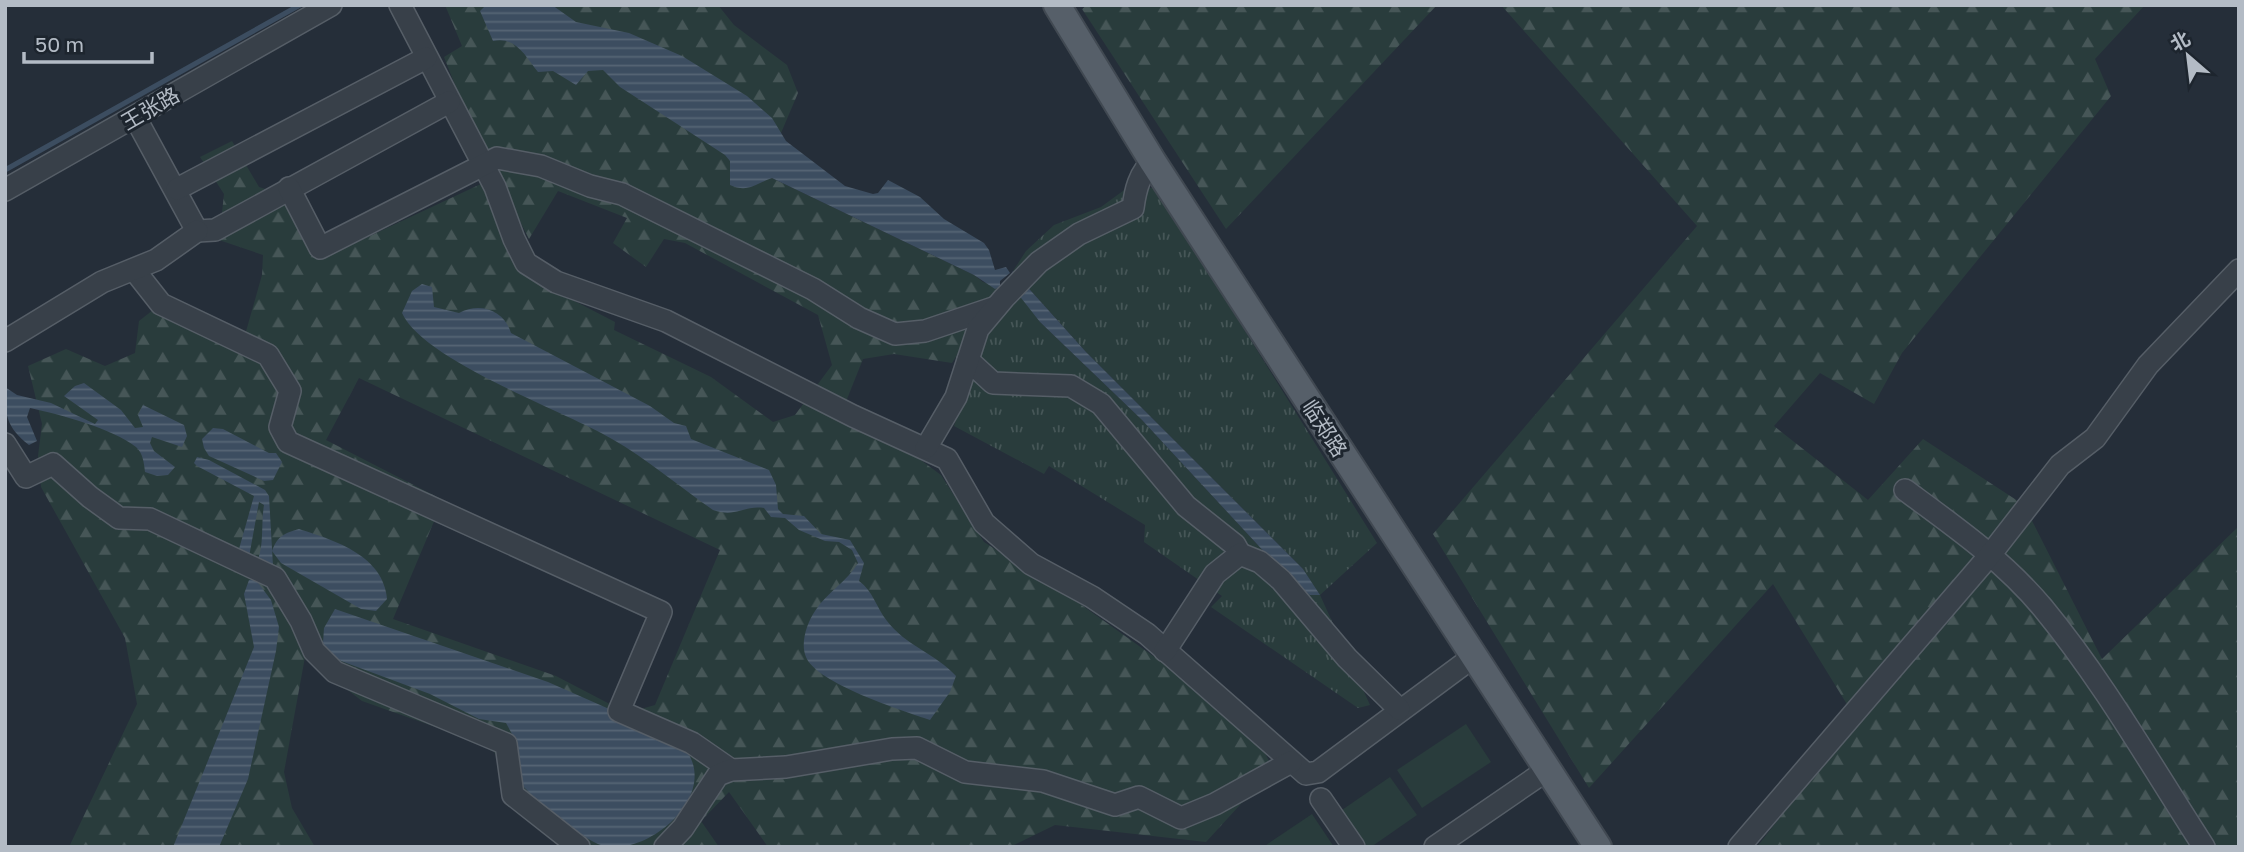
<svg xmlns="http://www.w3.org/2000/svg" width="2244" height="852" font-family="'Golos Text','Noto Sans SC',sans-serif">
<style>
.grass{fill:url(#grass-tufts)}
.forest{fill:url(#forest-firs);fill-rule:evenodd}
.green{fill:#293c3c}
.water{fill:url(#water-rules)}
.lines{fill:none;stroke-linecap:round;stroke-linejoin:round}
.stream{stroke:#3c4d60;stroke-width:5}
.minor-casing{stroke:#565e67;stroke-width:24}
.major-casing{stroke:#414952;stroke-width:30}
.minor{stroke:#384049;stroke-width:21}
.major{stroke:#565f69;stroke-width:26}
.labels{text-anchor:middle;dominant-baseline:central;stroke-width:6;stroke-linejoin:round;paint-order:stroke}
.street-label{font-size:21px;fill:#b3bbc5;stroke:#1d252e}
</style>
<defs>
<pattern id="grass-tufts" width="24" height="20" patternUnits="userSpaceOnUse" patternTransform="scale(1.75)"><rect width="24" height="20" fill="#293c3c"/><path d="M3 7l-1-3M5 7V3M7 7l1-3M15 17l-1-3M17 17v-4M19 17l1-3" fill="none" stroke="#465657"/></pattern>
<pattern id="forest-firs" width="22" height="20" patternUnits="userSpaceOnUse" patternTransform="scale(1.75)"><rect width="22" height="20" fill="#293c3c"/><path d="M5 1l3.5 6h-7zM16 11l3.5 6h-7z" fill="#465657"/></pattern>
<pattern id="water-rules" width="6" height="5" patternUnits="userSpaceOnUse" patternTransform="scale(1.75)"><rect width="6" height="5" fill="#3c4d60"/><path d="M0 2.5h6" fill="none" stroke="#566575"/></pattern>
</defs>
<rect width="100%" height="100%" fill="#252e39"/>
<!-- grass -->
<path class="grass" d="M1127,188H1156L1377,543L1320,595L1370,705L1358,708L1211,607L1222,596L1144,542L1145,525L1049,466L1044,474L954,426L991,321L1020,294L1040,322L1142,420L1293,583L1319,595L1303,569L1086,352L1013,271L1026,251L1054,225L1101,207Z"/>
<!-- forest -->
<g class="forest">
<path d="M445,5H718L734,25L787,65L798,93L781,133L772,178L974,275L983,282L1000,287L952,363L894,354L863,359L845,404L941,475L984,542L1076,601L1177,673L1264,751L1273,769L1206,842L1055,825L1010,847H768L729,792L701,821L719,847H569L489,746L362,701L305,657L284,772L292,808L315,847H69L137,704L125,638L41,487L38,456L42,424L28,366L66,349L105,366L135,353L139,321L153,310L241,349L262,275L263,255L219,240L224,194L200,157L232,141L259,187L287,196L323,258L483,183L536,281L615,322L614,330L711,377L773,422L795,415L832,365L818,315L685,243L664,239L646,267L613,243L627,218L558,191L529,239L470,123L444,57L462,46ZM359,378L720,550L655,705L627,713L556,676L393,619L443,500L326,440Z"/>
<path d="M1087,5H1437L1226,229L1082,9Z"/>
<path d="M1501,5H2145L2095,59L2111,96L1902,353L1874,404L1820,373L1774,426L1868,500L1923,439L2024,505L2102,659L2239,526V847H1757L1856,719L1773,584L1589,788L1433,534L1697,226Z"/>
</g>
<!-- green -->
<g class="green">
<path d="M1466,724L1491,762L1422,808L1397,770Z"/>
<path d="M1390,777L1417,815L1371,847H1364L1339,812Z"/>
<path d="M1312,814L1334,847H1263Z"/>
</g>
<!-- water -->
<g class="water">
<path d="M486,5H552L576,22L629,33L682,56L747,96L772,118L786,141L845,186L873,194L878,193L888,180L920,197L944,219L984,243L989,250L995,270L1006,267L1010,273L1000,281V287L995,289L974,275L772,178C755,184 748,193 730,185V161L725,155L620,87L603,70L588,71L576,85L553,71L538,72C525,56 516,36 493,41L480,11Z"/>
<path d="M1013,271L1086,352L1303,569L1320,595H1310L1293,583L1142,420L1040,322L1007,280Z"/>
<path d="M422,284L432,287L434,307L459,313C480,302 504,310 511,333L650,406L674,423L686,426L691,439L769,470L776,485L778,509L783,514L804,516L821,534L850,540L864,563L859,581C873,591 876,607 887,621C905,645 936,654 956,676L950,692L930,720C903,711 816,683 806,657C800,643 807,623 815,611C827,592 847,582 858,563L852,550L839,542L825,541L799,530L785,518L771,517L764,508C744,505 736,518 713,510C680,487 647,459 612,439C562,410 424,361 402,313L412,291Z"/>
<path d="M84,383L121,410L135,428L143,427L138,415L143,405L184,425L187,436L182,447L152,437L150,443L154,451L175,467L168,475L157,476L145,472C144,463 143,453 136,447C114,429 58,414 30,408L27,417L37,441L29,445C6,427 5,415 5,387L17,395L51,403L95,424L98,420L64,396L75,386Z"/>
<path d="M213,428L223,429L269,453H276L282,462L273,480L264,481L209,456L204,448L202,439Z"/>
<path d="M197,457L209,460L265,490L269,496L273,566L258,559C264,545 261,522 264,505L259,502L249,557L239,549L254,496L197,466L194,463Z"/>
<path d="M299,529C337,541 383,556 387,599L376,611L361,609L281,563L272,551C277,536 285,533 299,529Z"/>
<path d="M249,580H256L271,600L279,627L276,651L248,779L219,847H173L254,647L244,594Z"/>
<path d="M335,609L548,682L616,712L686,750C718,794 654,852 608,847C584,843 538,802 521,784L512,734L506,723L479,719L430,694L341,661L328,652L323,643L324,628Z"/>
</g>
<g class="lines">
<!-- stream -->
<path class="stream" d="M5,170L300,5"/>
<defs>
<g id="minor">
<path d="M400,5L495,187L514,239L526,263L556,282L666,321L853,416L947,459L984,523L1031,564L1092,597L1147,634L1306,774L1318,772L1473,657"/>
<path d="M135,117L197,231L215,230L449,102"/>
<path d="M289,188L320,248L497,158L541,166L590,186L622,194L813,289L859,318L895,334L925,331L996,307"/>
<path d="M177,189L426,58"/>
<path d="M5,190L331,5"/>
<path d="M135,271L161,304L268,355L290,391L280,427L288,442L661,612L619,711L692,743L731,770"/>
<path d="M5,341L102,282L156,260L197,231"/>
<path d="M968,360L993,383L1071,386L1101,404L1186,506L1235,545L1240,554"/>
<path d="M5,444L26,477L53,464L90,497L119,518L150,519L275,578L301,621L314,651L335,672L506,744L513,795L579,847"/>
<path d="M926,448L956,397L978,329L1004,298L1039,262L1079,234L1133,208C1135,192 1139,172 1153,162"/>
<path d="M1905,490C1954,526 2004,561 2043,608C2104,682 2152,767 2204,847"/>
<path d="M1165,651L1215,574L1240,554L1260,562L1281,580L1347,658L1399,709"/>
<path d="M1321,799L1354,847"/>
<path d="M665,847L683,828L718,775L731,770L786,767L892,749L917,748L965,772L1043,781L1115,805L1139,797L1181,818L1215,804L1291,762"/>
<path d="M1435,847L1547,770"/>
<path d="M1739,847L1990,555L2060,465L2095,438L2148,365L2239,270"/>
</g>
<path id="major" d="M1057,5L1153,162L1598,847"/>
</defs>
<!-- minor casing -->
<use href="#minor" class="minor-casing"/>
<!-- major casing -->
<use href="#major" class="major-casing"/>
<!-- minor -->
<use href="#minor" class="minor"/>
<!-- major -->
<use href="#major" class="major"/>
</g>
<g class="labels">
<!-- street labels -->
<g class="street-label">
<text transform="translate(150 108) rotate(-30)">王张路</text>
<text transform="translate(1325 428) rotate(57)">临郑路</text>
</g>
</g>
<!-- border -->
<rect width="2244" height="852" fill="none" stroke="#b3bbc5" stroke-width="14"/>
<!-- north arrow -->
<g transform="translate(2188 56) rotate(332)" stroke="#1d252e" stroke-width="5" paint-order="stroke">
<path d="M0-5L12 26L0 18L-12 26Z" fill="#b3bbc5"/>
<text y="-10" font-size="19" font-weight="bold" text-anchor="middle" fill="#b3bbc5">北</text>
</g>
<!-- scale -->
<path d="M24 52v10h128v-10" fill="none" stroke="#b3bbc5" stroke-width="3.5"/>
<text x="35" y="52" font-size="21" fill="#b3bbc5" stroke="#1d252e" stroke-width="5" paint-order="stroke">50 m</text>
</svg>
